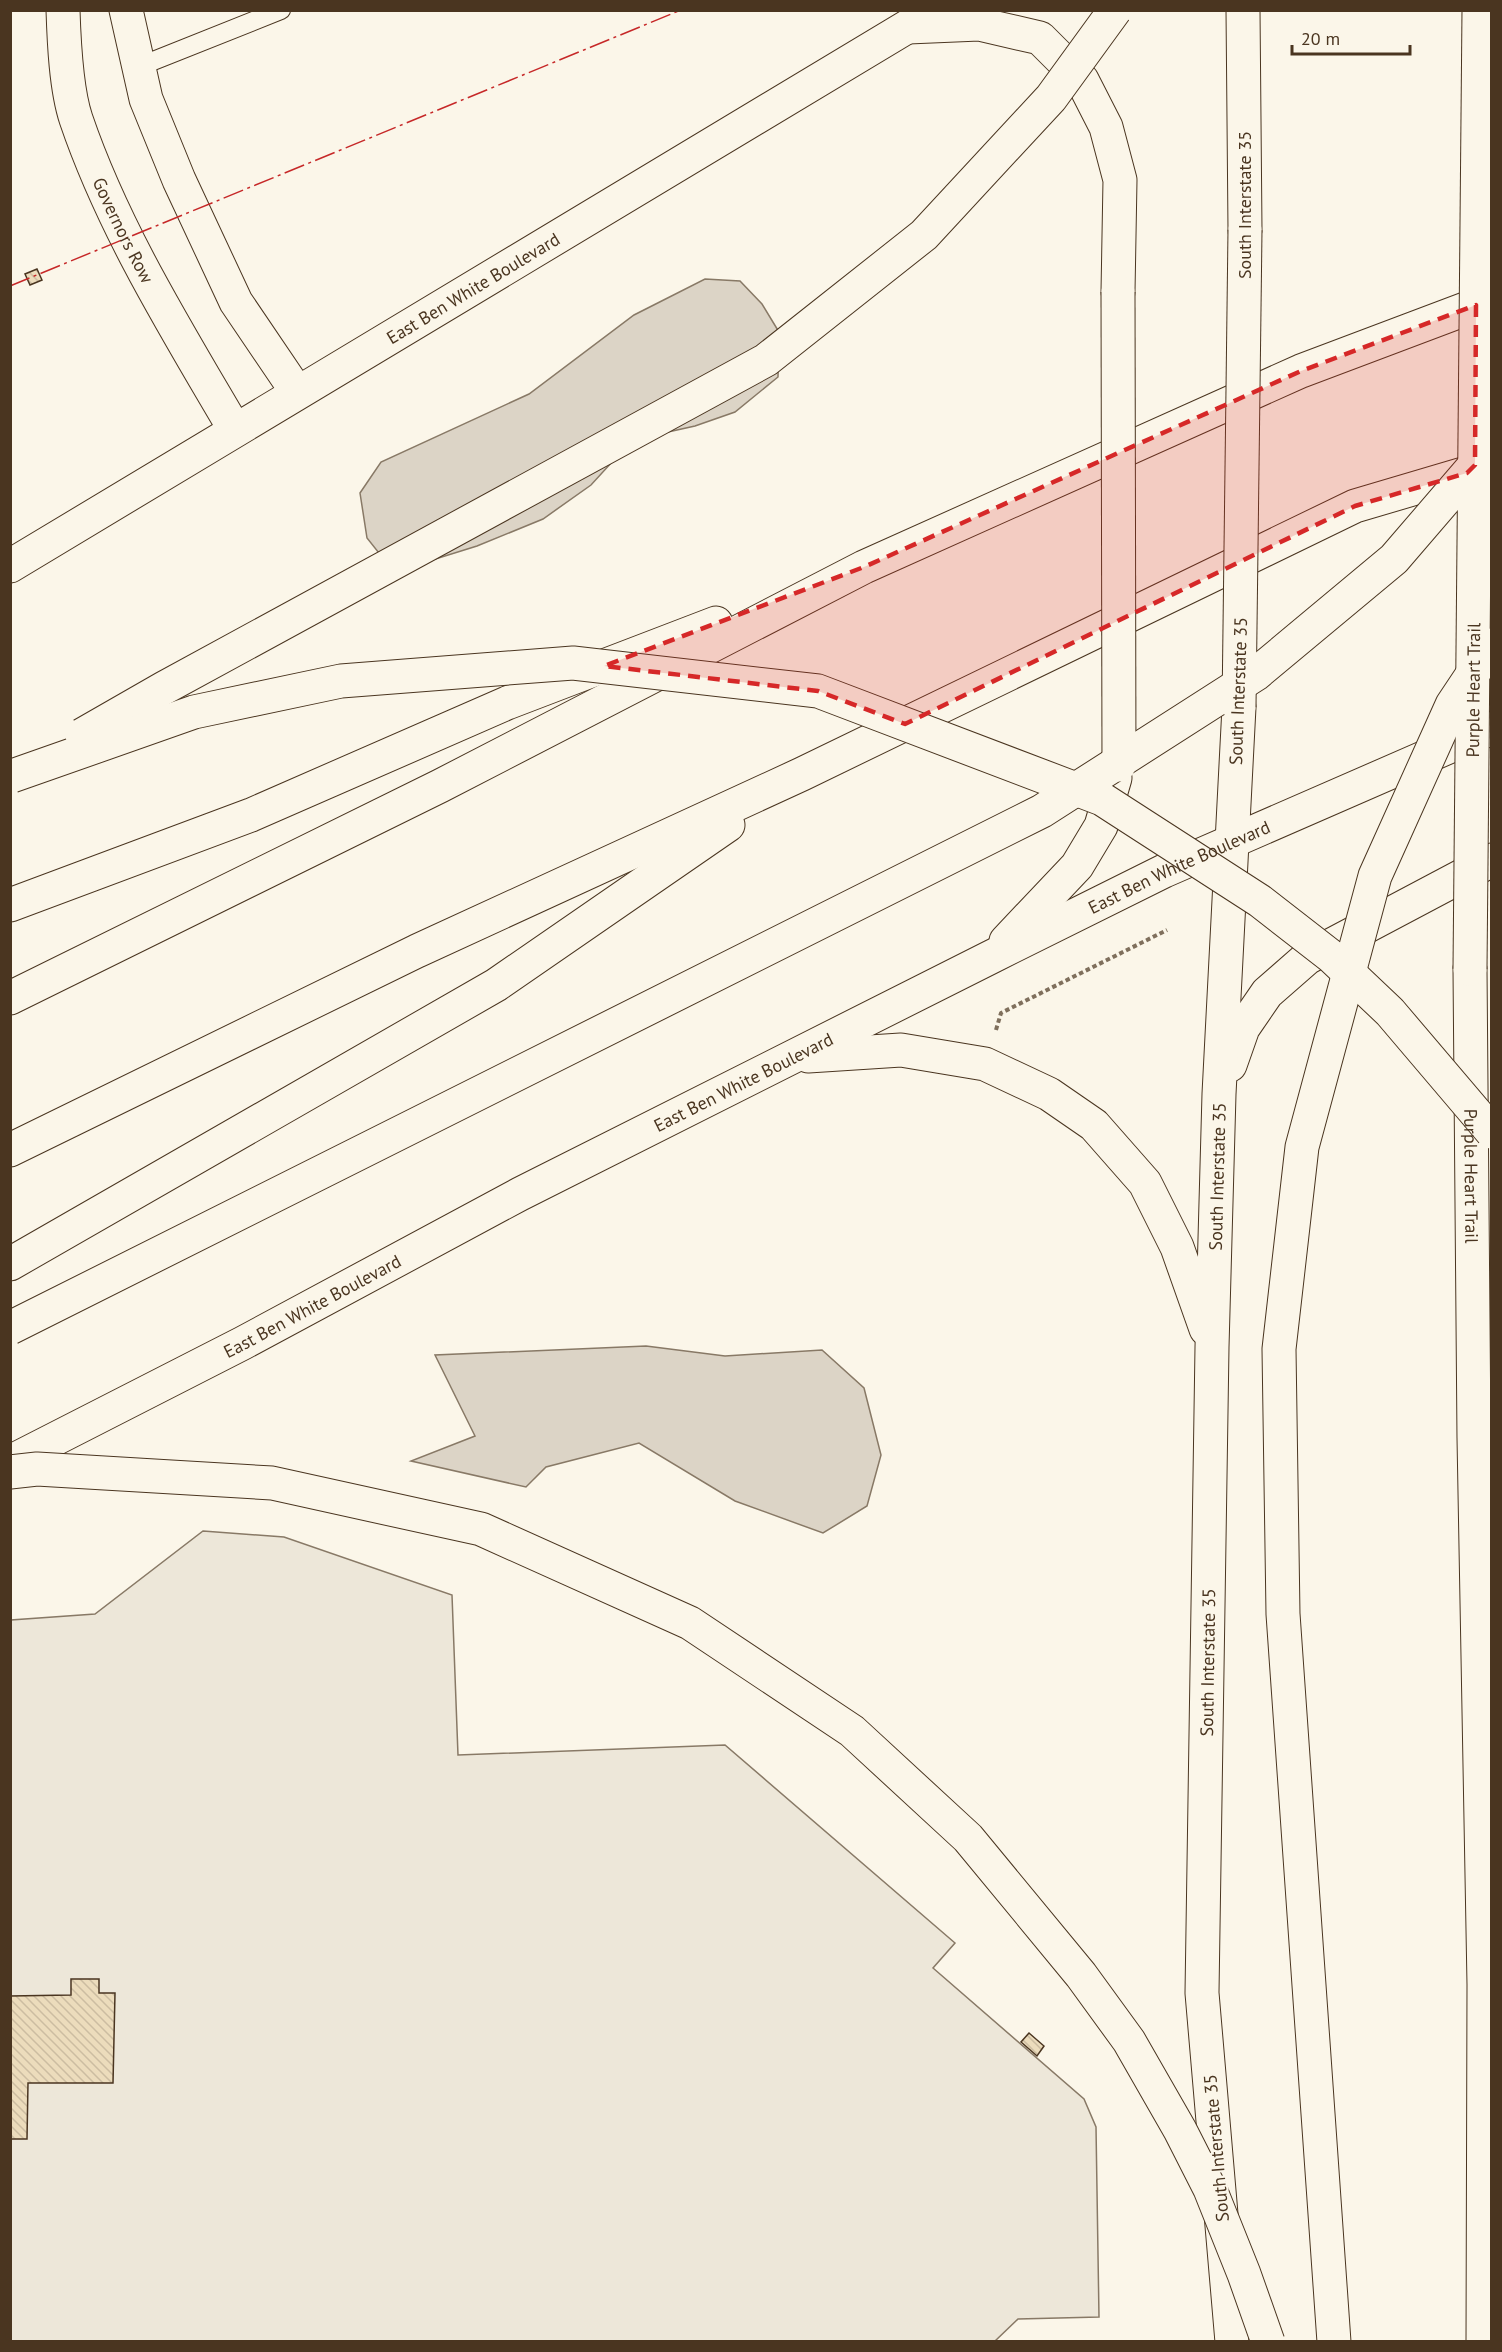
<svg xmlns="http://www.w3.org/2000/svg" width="1502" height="2352" font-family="'PT Sans',sans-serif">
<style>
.parking{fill:#ede7d9;stroke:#887966;stroke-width:1.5}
.water{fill:#dcd4c6;stroke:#887966;stroke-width:1.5}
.building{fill:url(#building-back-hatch);stroke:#4a3520;stroke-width:1.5}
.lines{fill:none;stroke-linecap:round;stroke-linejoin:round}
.lane-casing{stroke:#4a3520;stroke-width:20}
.street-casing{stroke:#4a3520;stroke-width:35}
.secondary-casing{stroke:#4a3520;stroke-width:35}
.highway-casing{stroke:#4a3520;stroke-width:35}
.path{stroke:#7f6f5c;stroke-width:4;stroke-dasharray:4.5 3;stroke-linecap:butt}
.lane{stroke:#fbf6e9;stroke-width:18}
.street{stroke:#fbf6e9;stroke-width:33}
.secondary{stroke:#fbf6e9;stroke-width:33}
.highway{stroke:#fbf6e9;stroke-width:33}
.secondary-bridge-casing{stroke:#4a3520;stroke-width:35;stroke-linecap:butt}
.highway-bridge-casing{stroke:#4a3520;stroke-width:35;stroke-linecap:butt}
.secondary-bridge{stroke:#fbf6e9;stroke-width:33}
.highway-bridge{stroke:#fbf6e9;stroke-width:33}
.power{stroke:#c62828;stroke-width:1.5;stroke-dasharray:21 4.5 3 4.5;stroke-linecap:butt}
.marked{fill:#d62828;fill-opacity:0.2;stroke:#d62828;stroke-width:4.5;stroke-dasharray:12 8;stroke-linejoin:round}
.labels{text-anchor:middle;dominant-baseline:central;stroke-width:4.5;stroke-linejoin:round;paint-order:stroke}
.street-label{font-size:18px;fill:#4a3520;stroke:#fbf6e9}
</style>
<defs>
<pattern id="building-back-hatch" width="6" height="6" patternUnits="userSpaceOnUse" patternTransform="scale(1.5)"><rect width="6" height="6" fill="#ecdcbc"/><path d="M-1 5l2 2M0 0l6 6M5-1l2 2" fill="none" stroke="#ccbda1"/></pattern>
</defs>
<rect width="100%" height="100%" fill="#fbf6e9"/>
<!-- parking -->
<path class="parking" d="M203,1531L284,1537L452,1595L458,1755L725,1745L955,1943L933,1968L1084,2099L1096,2127L1099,2317L1018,2319L995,2341L11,2342V1620L95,1614Z"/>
<!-- water -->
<g class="water">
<path d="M705,279L740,281L762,304L779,332L778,377L735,412L695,426L650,436L623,450L591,485L543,519L477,546L394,572L367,538L360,493L381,462L529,394L634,315Z"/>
<path d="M646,1346L725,1356L822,1350L864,1388L881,1455L867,1506L823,1533L735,1501L639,1443L546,1467L526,1487L411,1461L475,1436L435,1355Z"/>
</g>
<!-- building -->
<g class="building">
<path d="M37,269L42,280L30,285L25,274Z"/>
<path d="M71,1979H99V1993H115L113,2083H28L27,2139H10V1996L71,1995Z"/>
<path d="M1029,2033L1044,2046L1037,2056L1021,2042Z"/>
</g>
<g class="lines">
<defs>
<path id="lane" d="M138,67L281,10"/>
<g id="street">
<path id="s1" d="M63,10C64,42 66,89 76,119C113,228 177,331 235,430"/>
<path d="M126,10L146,99L179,180L236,302L297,392"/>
</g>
<g id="secondary">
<path d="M1243,10L1245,230"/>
<path d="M908,27L979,24L1040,38L1082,80L1106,127L1120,180L1118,292"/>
<path id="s2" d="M10,566L935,10"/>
<path d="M1006,941L1077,866L1101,826L1115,778"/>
<path d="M808,1056L901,1050L985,1064L1049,1094L1094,1125L1145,1183L1177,1247L1206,1329"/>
<path d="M1230,1065L1243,1028L1267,993L1307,958L1492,860"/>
<path id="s3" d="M10,1462L243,1343L520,1194L993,956L1164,871L1492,728"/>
<path id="s4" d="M1232,2342L1202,1993L1212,1347L1219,1094L1239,707"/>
</g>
<g id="highway">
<path d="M10,905L251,815L507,703L716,623"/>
<path id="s5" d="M1470,969L1474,1438L1484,1984L1483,2342"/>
<path d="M10,998L440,786L864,567L1301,371L1492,299"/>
<path d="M10,1150L417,951L802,774L1355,506L1480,469"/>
<path d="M10,1264L496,985L728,825"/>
</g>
</defs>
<!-- lane casing -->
<use href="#lane" class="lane-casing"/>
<!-- street casing -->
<use href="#street" class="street-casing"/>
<!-- secondary casing -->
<use href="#secondary" class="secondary-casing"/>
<!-- highway casing -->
<use href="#highway" class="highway-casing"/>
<!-- path -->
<path class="path" d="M996,1030L1001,1013L1167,930"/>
<!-- lane -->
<use href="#lane" class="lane"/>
<!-- street -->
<use href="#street" class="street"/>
<!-- secondary -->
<use href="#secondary" class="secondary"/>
<!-- highway -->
<use href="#highway" class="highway"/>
<defs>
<g id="secondary-bridge">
<path d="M1118,292L1119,765"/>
<path d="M1239,707L1245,230"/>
</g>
<g id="highway-bridge">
<path d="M82,735L164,688L766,360L924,235L1051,98L1115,10"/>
<path d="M12,776L194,712L341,681L573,663L818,691L1102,799L1260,901L1332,957L1390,1012L1492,1132"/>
<path id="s6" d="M1470,969L1479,10"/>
<path d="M10,1328L1042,811L1256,674L1394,559L1492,445"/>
<path d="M10,1472L37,1469L272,1483L481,1529L690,1623L852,1731L968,1838L1081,1975L1129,2041L1180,2130L1210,2189L1244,2274L1268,2342"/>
<path d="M1334,2342L1283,1614L1279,1349L1302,1147L1375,876L1452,705L1492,645"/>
</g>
</defs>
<!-- secondary-bridge casing -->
<use href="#secondary-bridge" class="secondary-bridge-casing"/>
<!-- highway-bridge casing -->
<use href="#highway-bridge" class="highway-bridge-casing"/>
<!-- secondary-bridge -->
<use href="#secondary-bridge" class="secondary-bridge"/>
<!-- highway-bridge -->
<use href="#highway-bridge" class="highway-bridge"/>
<!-- power -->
<path class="power" d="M10,286L681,10"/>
</g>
<!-- marked area -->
<path class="marked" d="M1476,305L1475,465L1467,473L1355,506L905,724L818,691L604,666L864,567L1301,371Z"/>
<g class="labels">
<!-- street labels -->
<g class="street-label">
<text transform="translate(1244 205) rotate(-90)">South Interstate 35</text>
<text stroke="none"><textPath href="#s1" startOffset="231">Governors Row</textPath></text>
<text stroke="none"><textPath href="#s2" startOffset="540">East Ben White Boulevard</textPath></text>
<text stroke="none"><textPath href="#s6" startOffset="279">Purple Heart Trail</textPath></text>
<text transform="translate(1238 691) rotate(-88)">South Interstate 35</text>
<text stroke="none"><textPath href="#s3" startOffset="1312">East Ben White Boulevard</textPath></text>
<text stroke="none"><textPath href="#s3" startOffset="826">East Ben White Boulevard</textPath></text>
<text stroke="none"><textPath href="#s4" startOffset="1167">South Interstate 35</textPath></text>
<text stroke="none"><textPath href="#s5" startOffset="207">Purple Heart Trail</textPath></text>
<text stroke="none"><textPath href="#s3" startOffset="340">East Ben White Boulevard</textPath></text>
<text stroke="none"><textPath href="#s4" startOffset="681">South Interstate 35</textPath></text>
<text transform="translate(1216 2148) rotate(-95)">South Interstate 35</text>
</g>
</g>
<!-- border -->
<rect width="1502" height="2352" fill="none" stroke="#4a3520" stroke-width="24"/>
<!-- scale -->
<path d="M1292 45v9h118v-9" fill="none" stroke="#4a3520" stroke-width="3"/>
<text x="1301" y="45" font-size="18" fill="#4a3520" stroke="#fbf6e9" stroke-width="4.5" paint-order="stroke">20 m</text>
</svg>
